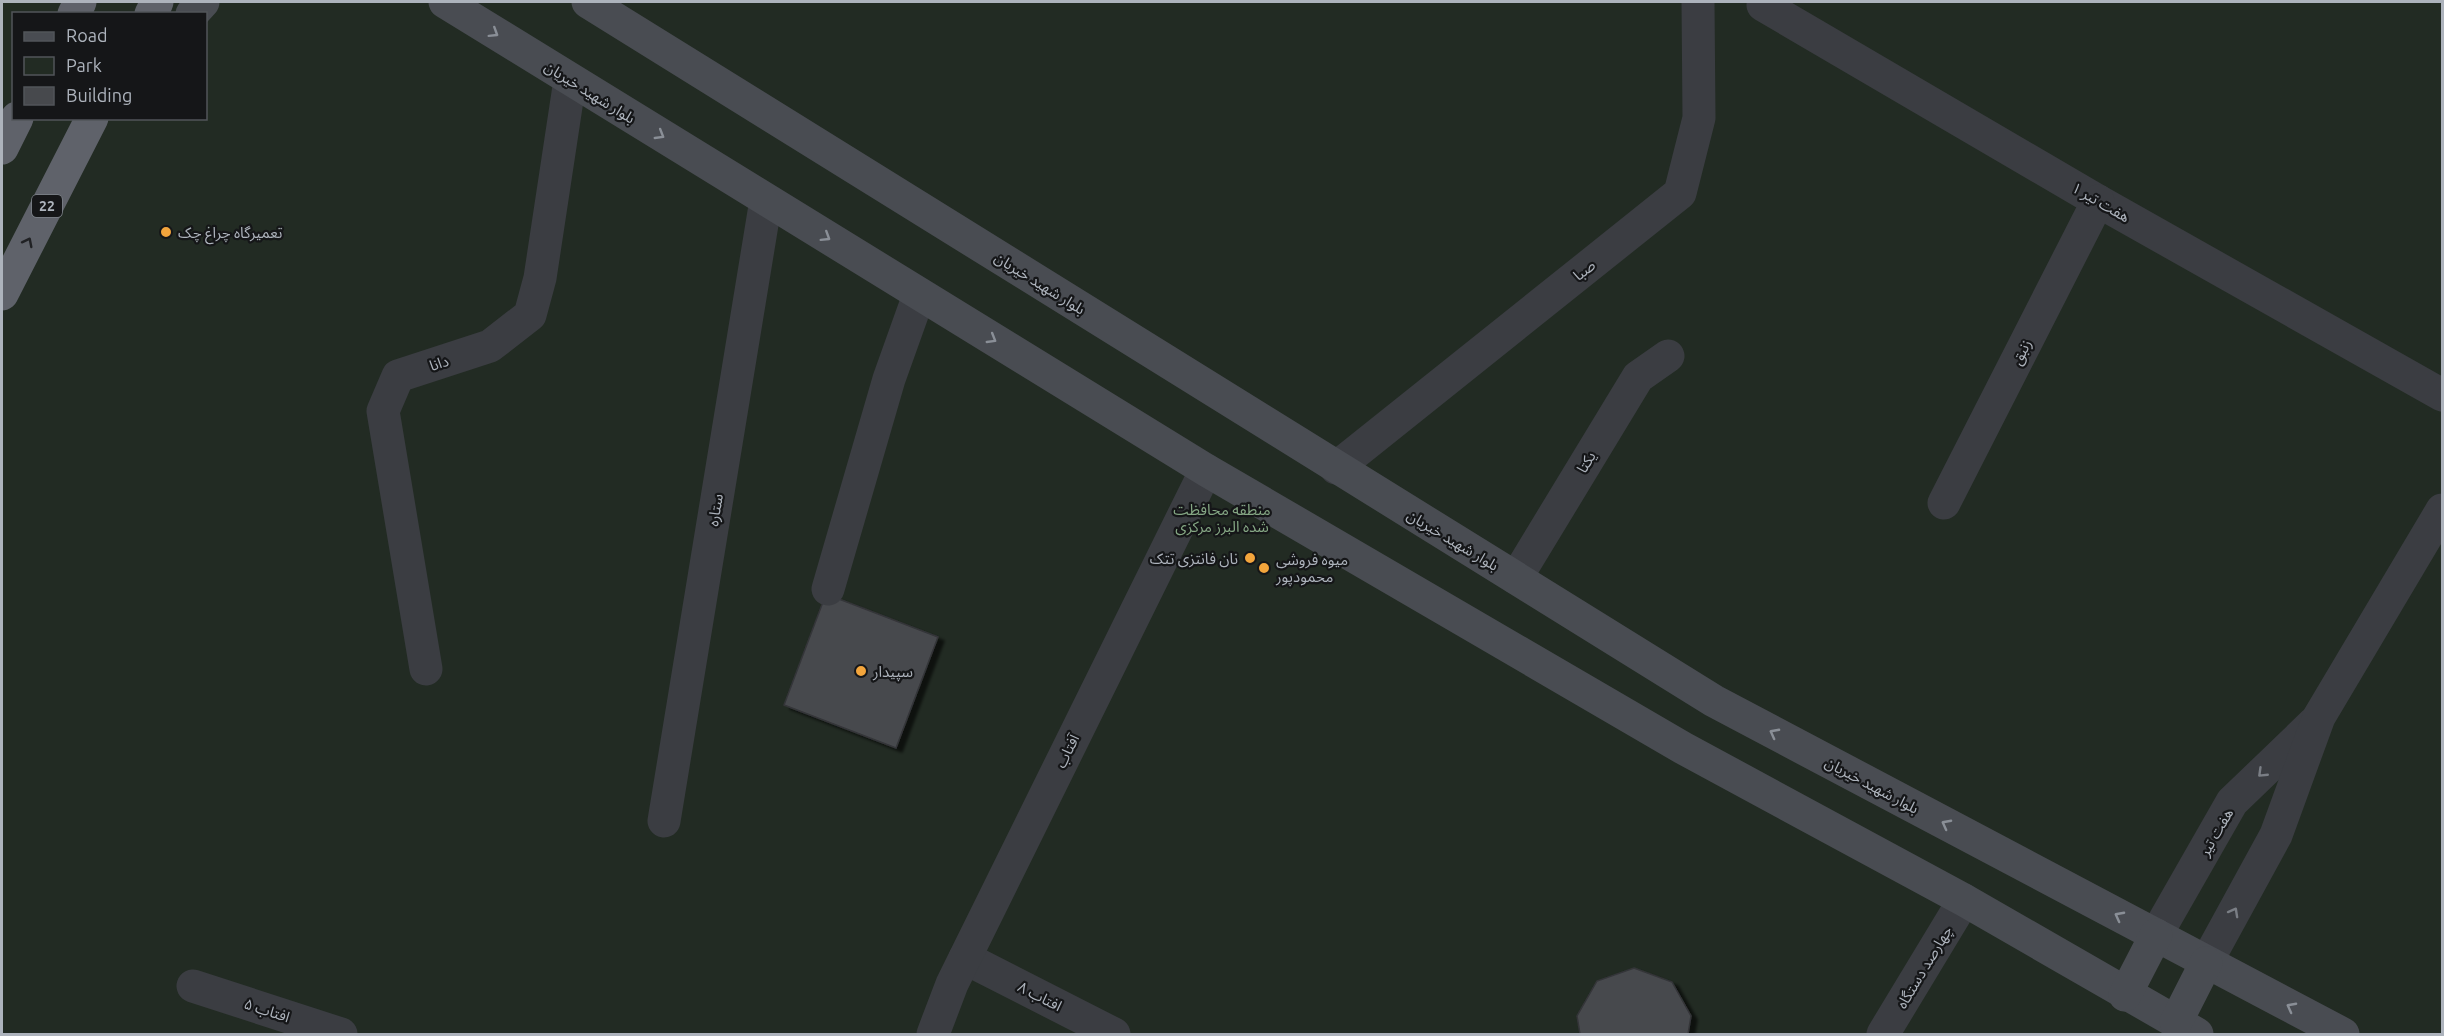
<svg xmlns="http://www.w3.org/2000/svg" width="2444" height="1036" font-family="Ubuntu,'Noto Sans Arabic',sans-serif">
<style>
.green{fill:#222b23;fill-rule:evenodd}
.building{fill:#47494d;stroke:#343539;stroke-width:1.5;filter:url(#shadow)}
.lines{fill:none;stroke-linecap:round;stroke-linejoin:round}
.minor{stroke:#3b3d42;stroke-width:33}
.tertiary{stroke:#3b3d42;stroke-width:33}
.secondary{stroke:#494c52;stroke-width:33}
.trunk{stroke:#5f626a;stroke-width:33}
.oneway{stroke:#8a8f97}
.oneway2{stroke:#202124}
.oneway3{stroke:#7a7e85}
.poi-dot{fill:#f3a53c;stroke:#151618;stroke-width:2}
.labels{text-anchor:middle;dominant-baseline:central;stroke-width:4.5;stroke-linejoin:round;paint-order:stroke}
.shield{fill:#151618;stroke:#7f848b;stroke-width:1.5}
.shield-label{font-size:14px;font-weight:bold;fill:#adb3bc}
.street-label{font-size:15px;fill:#adb3bc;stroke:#151618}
.poi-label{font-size:15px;fill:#adb3bc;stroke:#151618;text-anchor:start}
.park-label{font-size:15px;fill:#85a784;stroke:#151618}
</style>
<defs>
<filter id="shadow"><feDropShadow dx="6" dy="4" stdDeviation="1.5" flood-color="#0009"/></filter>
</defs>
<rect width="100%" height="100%" fill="#1a1b1d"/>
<!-- green -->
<path class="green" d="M2,2H2442V1034H2ZM14,14H206V118H14Z"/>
<!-- building -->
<g class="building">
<path d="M826,594L938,637L896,748L784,705Z"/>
<path d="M1634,968L1672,982L1691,1016L1688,1034H1580L1577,1016L1597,981Z"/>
</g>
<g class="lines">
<!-- minor -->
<g class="minor">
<path d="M1763,5L2098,201L2442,395"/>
<path d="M1336,468L1680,193L1699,118L1698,2"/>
<path d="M1944,503L2098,201"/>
<path d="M1516,578L1638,377L1668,356"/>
<path d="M828,589L889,379L919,295"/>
<path d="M426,669L383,411L398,376L490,346L530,315L540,278L570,80"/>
<path d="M664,821L766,200"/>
<path d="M965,958L1114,1034"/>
<path d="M193,986L341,1034"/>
<path d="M933,1034L952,984L1206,470"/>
<path d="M1883,1034L1964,900"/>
</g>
<!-- tertiary -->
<g class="tertiary">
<path d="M2156,935L2232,802L2314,723"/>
<path d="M2206,963L2276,835L2319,717L2442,510"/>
</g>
<!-- secondary -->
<g class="secondary">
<path d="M445,2L1206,470L1683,748L1964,900L2197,1034"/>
<path d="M588,2L1714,701L2343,1034"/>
<path d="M192,14L203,2"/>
<path d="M2125,995L2156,935"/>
<path d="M2176,1022L2206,963"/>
</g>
<!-- trunk -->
<g class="trunk">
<path d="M74,14L80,2"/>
<path d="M151,14L157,2"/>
<path d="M2,148L17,118"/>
<path d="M2,294L92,118"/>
</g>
</g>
<!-- one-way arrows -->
<defs><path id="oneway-chevron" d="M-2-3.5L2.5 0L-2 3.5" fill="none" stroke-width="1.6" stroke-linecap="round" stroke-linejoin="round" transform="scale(1.5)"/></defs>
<g class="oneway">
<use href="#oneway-chevron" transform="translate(494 33) rotate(32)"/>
<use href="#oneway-chevron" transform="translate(660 135) rotate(31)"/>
<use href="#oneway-chevron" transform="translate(826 237) rotate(32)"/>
<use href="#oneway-chevron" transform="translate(992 339) rotate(31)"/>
<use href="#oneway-chevron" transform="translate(1774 733) rotate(-152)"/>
<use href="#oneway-chevron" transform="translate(1946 824) rotate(-152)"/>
<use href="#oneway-chevron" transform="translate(2119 916) rotate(-152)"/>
<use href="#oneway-chevron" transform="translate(2291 1007) rotate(-152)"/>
</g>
<use class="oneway2" href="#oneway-chevron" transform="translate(28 242) rotate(-63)"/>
<g class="oneway3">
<use href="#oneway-chevron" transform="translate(2262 773) rotate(136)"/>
<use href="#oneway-chevron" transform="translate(2234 912) rotate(-61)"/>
</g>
<!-- markers -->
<g class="poi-dot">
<circle cx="166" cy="232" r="6"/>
<circle cx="1250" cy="558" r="6"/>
<circle cx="1264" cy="568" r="6"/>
<circle cx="861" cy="671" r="6"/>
</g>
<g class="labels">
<!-- shield labels -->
<rect class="shield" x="32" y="195" width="30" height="22" rx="4.5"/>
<g class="shield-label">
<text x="47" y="206">22</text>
</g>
<!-- street labels -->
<g class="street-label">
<text transform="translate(590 92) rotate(32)">بلوار شهید خیریان</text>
<text transform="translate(2101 202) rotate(30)">هفت تیر ۱</text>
<text transform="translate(1584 270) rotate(-39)">صبا</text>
<text transform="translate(1040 283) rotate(32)">بلوار شهید خیریان</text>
<text transform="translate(2021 352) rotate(-63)">زنبق</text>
<text transform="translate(439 363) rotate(-18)">دانا</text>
<text transform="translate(1586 462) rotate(-59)">یکتا</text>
<text transform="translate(715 510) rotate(-81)">ستاره</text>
<text transform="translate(1453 540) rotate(31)">بلوار شهید خیریان</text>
<text transform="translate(1067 751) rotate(-64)">آفتاب</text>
<text transform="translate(1872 785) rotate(28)">بلوار شهید خیریان</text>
<text transform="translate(2216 832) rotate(-60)">هفت تیر</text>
<text transform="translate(1924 967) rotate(-59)">چهارصد دستگاه</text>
<text transform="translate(1040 996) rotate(27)">افتاب ۸</text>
<text transform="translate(267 1010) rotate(18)">افتاب ۵</text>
</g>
<!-- poi labels -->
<g class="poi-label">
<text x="178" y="232">تعمیرگاه چراغ چک</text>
<text x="1238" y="558" text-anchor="end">نان فانتزی تتک</text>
<text x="1276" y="559">میوه فروشی<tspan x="1276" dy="17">محمودپور</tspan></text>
<text x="873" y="671">سپیدار</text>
</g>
<!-- park labels -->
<g class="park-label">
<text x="1222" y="509">منطقه محافظت<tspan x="1222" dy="17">شده البرز مرکزی</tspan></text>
</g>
</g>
<!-- border -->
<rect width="2444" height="1036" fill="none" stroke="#adb3bc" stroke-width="6"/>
<!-- legend -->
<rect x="12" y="12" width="195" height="108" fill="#151618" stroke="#52555a" stroke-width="1.5"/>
<rect x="24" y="32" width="30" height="9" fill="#494c52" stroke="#52555a" stroke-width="1.5"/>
<text x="66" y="42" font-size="18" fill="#adb3bc">Road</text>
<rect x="24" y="57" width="30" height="18" fill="#222b23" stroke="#52555a" stroke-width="1.5"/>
<text x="66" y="72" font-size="18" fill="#adb3bc">Park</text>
<rect x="24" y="87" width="30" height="18" fill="#47494d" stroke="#52555a" stroke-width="1.5"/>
<text x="66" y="102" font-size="18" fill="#adb3bc">Building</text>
</svg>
